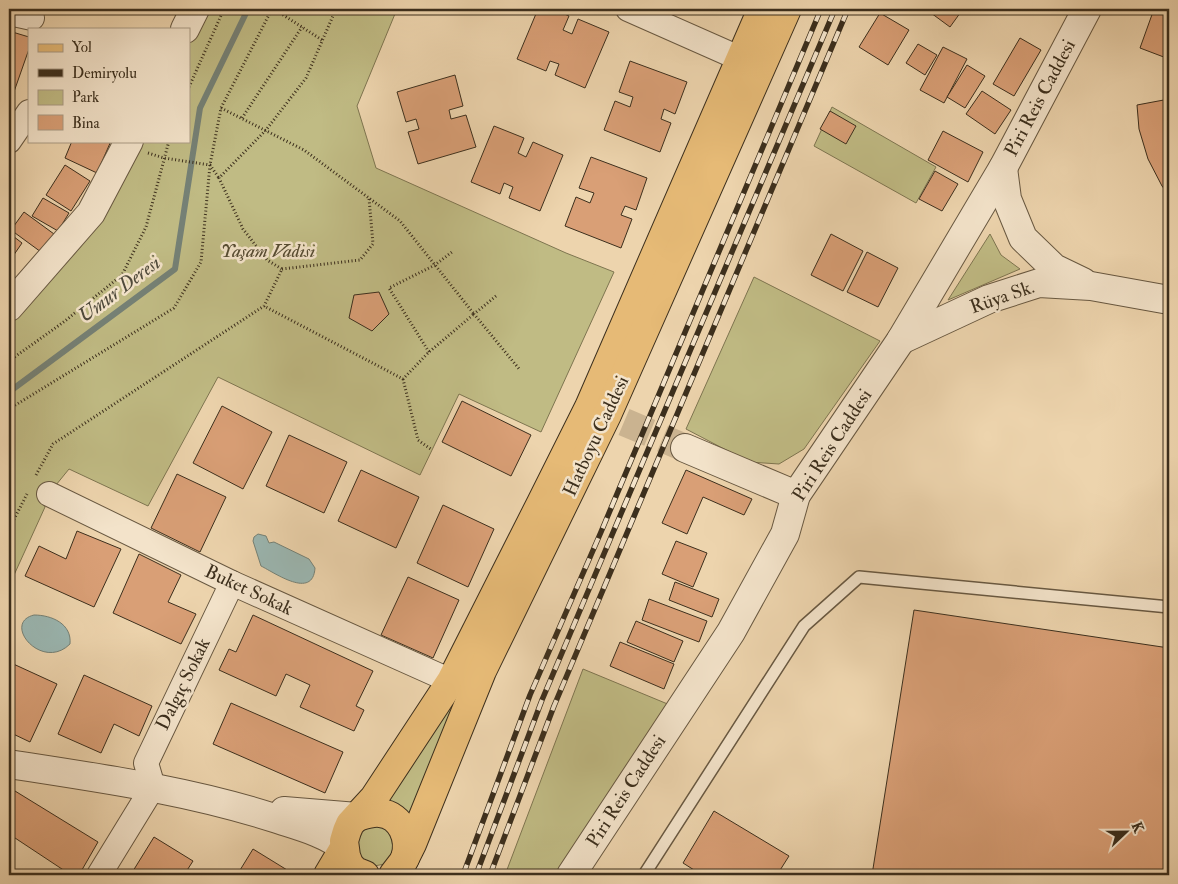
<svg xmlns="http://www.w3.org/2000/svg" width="1178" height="884" font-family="'IM FELL Double Pica',serif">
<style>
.green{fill:#c0bb84;stroke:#7e7550}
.water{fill:#9bb7b2;stroke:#758176}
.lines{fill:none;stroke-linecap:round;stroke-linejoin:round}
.stream{stroke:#758176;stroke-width:6}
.building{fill:#d99f76;stroke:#3c2f1d}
.tertiary-tunnel{stroke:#cab390;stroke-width:28;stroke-dasharray:28 14;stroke-linecap:butt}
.service-casing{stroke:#685841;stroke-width:14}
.minor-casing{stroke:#685841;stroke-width:26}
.tertiary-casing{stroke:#685841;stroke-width:30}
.primary-casing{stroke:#3c2f1d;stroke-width:30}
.path{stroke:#3c2f1d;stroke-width:3;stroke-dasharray:1 2.5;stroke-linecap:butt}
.service{stroke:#f3e3ca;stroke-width:11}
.minor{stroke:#f3e3ca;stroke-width:24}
.tertiary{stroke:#f3e3ca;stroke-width:28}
.primary{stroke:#e6ba76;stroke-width:28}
.rail-casing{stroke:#3c2f1d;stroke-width:5.5}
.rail{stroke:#f3e3ca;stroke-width:4;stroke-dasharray:11;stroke-linecap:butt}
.labels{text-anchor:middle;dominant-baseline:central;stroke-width:5;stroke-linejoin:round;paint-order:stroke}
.street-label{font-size:19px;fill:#3c2f1d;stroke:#f3e3ca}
.park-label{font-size:19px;font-style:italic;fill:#564b32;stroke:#f3e3ca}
.water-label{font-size:20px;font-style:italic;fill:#4f4a3b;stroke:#f3e3ca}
</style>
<rect width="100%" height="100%" fill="#edd4ad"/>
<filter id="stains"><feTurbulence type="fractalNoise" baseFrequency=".004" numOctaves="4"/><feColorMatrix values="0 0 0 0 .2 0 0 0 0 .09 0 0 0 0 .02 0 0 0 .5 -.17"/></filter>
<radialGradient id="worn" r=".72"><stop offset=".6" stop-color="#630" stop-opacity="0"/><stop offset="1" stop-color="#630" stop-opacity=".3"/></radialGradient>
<!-- green -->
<g class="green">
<path d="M205,9H397L357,106L376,168L566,253L614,272L541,432L459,394L420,475L218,377L148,506L69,469L43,501L45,507L9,586V315L137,141H189V41Z"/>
<path d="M832,107L936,167L916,203L814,146Z"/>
<path d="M990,234L1001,255L1020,269L948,300Z"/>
<path d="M754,277L880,341L804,449L779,464L749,462L686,429Z"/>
<path d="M583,669L670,705L556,875H505Z"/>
<path d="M460,690L409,818L383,803Z"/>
<path d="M382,822L398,846L385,864L374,866L359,858L356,835L358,831Z"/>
</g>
<!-- water -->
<g class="water">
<path d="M258,534L266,536L269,543L274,542L309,559L315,568C313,600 275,573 261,566L253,541L254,537Z"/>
<path d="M34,615C52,615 72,624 70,644C42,672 1,623 34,615Z"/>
</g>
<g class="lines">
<!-- stream -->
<path class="stream" d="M9,392L175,269L200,108L248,9"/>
</g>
<!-- building -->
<g class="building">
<path d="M538,9H553L569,16L563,30L572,34L578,19L609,32L585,88L555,75L559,64L550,61L546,71L517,59Z"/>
<path d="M934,9H963L950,27L931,13Z"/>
<path d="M1154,9H1169V59L1140,48Z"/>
<path d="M880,13L909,30L888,65L859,47Z"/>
<path d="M9,31L29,37V49L9,106Z"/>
<path d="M1020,38L1041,50L1014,96L993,84Z"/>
<path d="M918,44L937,55L925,75L906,63Z"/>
<path d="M943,47L967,59L944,103L920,90Z"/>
<path d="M630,61L687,82L675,114L664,109L661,119L671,123L660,152L604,130L615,101L630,107L633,97L619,92Z"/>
<path d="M967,65L985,76L965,108L947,97Z"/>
<path d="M455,75L463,106L449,110L451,119L466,115L476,147L418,164L408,132L419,129L416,119L406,122L397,92Z"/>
<path d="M982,91L1011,110L995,134L966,114Z"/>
<path d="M1169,99V195L1162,186L1148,159L1139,129L1137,105Z"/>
<path d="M830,111L856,126L846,144L820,129Z"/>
<path d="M494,126L524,138L518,153L526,157L533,142L563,155L540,211L509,198L513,187L504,183L500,194L471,182Z"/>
<path d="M943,131L983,152L968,182L928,160Z"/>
<path d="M72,141H111L97,173L65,158Z"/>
<path d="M591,157L647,178L636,210L625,206L621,215L632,219L621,248L565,226L576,197L590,203L594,193L579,188Z"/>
<path d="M65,165L90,181L71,211L46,195Z"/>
<path d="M935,171L958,184L942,211L919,199Z"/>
<path d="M43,198L69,213L58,231L32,216Z"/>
<path d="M24,212L54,234L41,252L11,230Z"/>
<path d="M9,233L22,243L9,262Z"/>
<path d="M831,234L863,251L843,291L811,275Z"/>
<path d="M867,252L898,268L878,307L847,292Z"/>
<path d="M379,292L389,314L372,331L349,318L354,295Z"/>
<path d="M462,401L531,435L511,476L442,442Z"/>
<path d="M222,406L272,432L243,489L193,463Z"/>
<path d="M289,435L347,462L324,513L266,486Z"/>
<path d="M361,470L419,497L396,548L338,521Z"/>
<path d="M686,470L752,499L744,515L703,497L687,534L662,523Z"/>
<path d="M177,474L226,497L200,552L151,528Z"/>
<path d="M443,505L494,529L468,587L417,563Z"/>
<path d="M77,531L121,549L94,607L25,576L39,546L66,559Z"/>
<path d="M676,541L707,553L693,587L662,574Z"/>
<path d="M139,554L181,575L168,602L196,614L181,644L113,613Z"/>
<path d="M408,577L459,600L433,658L381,635Z"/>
<path d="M675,582L719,599L712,617L669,600Z"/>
<path d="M649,599L707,621L699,642L642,620Z"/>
<path d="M914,610L1169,648V875H872Z"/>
<path d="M253,615L373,671L356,706L364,710L354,731L300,707L310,685L286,674L276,696L219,670L229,649L236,652Z"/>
<path d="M636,621L683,641L674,662L627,642Z"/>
<path d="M620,642L674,664L664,689L610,666Z"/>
<path d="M9,662L57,684L30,742L9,732Z"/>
<path d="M84,675L152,706L139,736L114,724L101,753L58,734Z"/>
<path d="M231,703L343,752L325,793L213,744Z"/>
<path d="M15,791L98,842L79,875H71L9,834V801Z"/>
<path d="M714,811L789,856L777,875H702L683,863Z"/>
<path d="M154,837L193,861L184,875H140L133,871Z"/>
<path d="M253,849L292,873L291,875H237Z"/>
</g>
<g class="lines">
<!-- tertiary-tunnel -->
<path class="tertiary-tunnel" d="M624,422L685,448"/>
<defs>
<path id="service" d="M644,875L804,626L859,577L1169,607"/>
<g id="minor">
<path d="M628,9L741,59"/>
<path d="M9,13L32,18"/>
<path d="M9,141L29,112"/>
<path d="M49,494L232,583L451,681"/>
<path d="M99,875L153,787L146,763L232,583"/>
</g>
<g id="tertiary">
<path d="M185,29L195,9"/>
<path d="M1003,168L1007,199L1023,238L1054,268L1083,282"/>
<path d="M9,307L91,213L129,141"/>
<path d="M901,340L989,299L1039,283L1091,286L1169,300"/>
<path d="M685,448L796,495"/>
<path d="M9,764C98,778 188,790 274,818C298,826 324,832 344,848"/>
<path d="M284,811L357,817"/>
<path d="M571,875L731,632L785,534L796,495L901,340L1003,168L1087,9"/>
</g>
<g id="primary">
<path d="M357,817C364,815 372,812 380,813C402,815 411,840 405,858"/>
<path d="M328,875L344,848"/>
<path d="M365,875L355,871L349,864L346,856L344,841L347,831L350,824L374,798L451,681L541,503L589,407L762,9"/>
<path d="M393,875L403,862L412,844L482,671L607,415L787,9"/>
</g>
</defs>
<!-- service casing -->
<use href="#service" class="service-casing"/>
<!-- minor casing -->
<use href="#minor" class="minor-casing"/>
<!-- tertiary casing -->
<use href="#tertiary" class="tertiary-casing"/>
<!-- primary casing -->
<use href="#primary" class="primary-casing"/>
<!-- path -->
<g class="path">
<path d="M274,9L322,40"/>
<path d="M189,87L224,9"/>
<path d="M221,108L304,150L400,221L474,314L429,352L403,379L264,306"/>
<path d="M242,118L302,27"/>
<path d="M148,153L164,158L210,165L219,178"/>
<path d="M282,269L360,260L373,244L369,198"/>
<path d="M496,296L474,314L520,370"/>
<path d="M429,352L389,288L435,265L452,252"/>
<path d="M9,361L65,321L122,275L146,227L169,141"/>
<path d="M403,379L418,440L432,450"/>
<path d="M9,409L174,308L201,262L210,165L221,108L272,9"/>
<path d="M36,475L53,444L264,306L282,269L267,260L243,229L219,178L266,130L306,78L336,9"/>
<path d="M9,529L27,494"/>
</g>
<!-- service -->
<use href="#service" class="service"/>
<!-- minor -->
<use href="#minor" class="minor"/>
<!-- tertiary -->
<use href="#tertiary" class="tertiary"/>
<!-- primary -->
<use href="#primary" class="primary"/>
<defs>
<g id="rail">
<path d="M463,875L530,695L601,532L821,9"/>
<path d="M476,875L542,700L835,9"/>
<path d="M490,875L554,706L848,9"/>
</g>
</defs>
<!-- rail casing -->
<use href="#rail" class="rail-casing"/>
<!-- rail -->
<use href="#rail" class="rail"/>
</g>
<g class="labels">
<!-- street labels -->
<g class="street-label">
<text transform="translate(1040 98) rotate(-62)">Piri Reis Caddesi</text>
<text transform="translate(1002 297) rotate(-19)">Rüya Sk.</text>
<text transform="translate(596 436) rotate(-65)">Hatboyu Caddesi</text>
<text transform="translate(832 445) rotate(-57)">Piri Reis Caddesi</text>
<text transform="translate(249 590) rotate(25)">Buket Sokak</text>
<text transform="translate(183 684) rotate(-64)">Dalgıç Sokak</text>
<text transform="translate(626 791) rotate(-57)">Piri Reis Caddesi</text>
</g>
<!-- park labels -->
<g class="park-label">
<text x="268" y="251">Yaşam Vadisi</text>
</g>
<!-- water labels -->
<g class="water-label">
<text transform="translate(119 289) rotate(-37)">Umur Deresi</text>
</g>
</g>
<!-- margin -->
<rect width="1178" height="884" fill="none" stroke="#edd4ad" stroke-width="30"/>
<rect x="10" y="10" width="1158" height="864" fill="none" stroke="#3c2f1d" stroke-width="2.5"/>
<rect x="15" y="15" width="1148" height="854" fill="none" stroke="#3c2f1d"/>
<!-- legend -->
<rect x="28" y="28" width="162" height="115" fill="#f3e3ca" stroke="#aa9b85"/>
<rect x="38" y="44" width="25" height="8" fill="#e6ba76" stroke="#aa9b85"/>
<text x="72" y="52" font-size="15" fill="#3c2f1d">Yol</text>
<rect x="38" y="69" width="25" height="8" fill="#3c2f1d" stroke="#aa9b85"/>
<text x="72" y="78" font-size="15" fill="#3c2f1d">Demiryolu</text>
<rect x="38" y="90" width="25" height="15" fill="#c0bb84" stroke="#aa9b85"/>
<text x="72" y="102" font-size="15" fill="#3c2f1d">Park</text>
<rect x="38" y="115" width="25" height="15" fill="#d99f76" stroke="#aa9b85"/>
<text x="72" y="128" font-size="15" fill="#3c2f1d">Bina</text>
<!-- north arrow -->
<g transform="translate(1126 832) rotate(68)" stroke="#f3e3ca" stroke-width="4" paint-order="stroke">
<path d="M0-4L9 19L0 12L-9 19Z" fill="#3c2f1d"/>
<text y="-8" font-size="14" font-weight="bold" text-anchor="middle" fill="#3c2f1d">K</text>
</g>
<rect width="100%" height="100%" filter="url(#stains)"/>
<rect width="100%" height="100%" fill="url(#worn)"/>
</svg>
